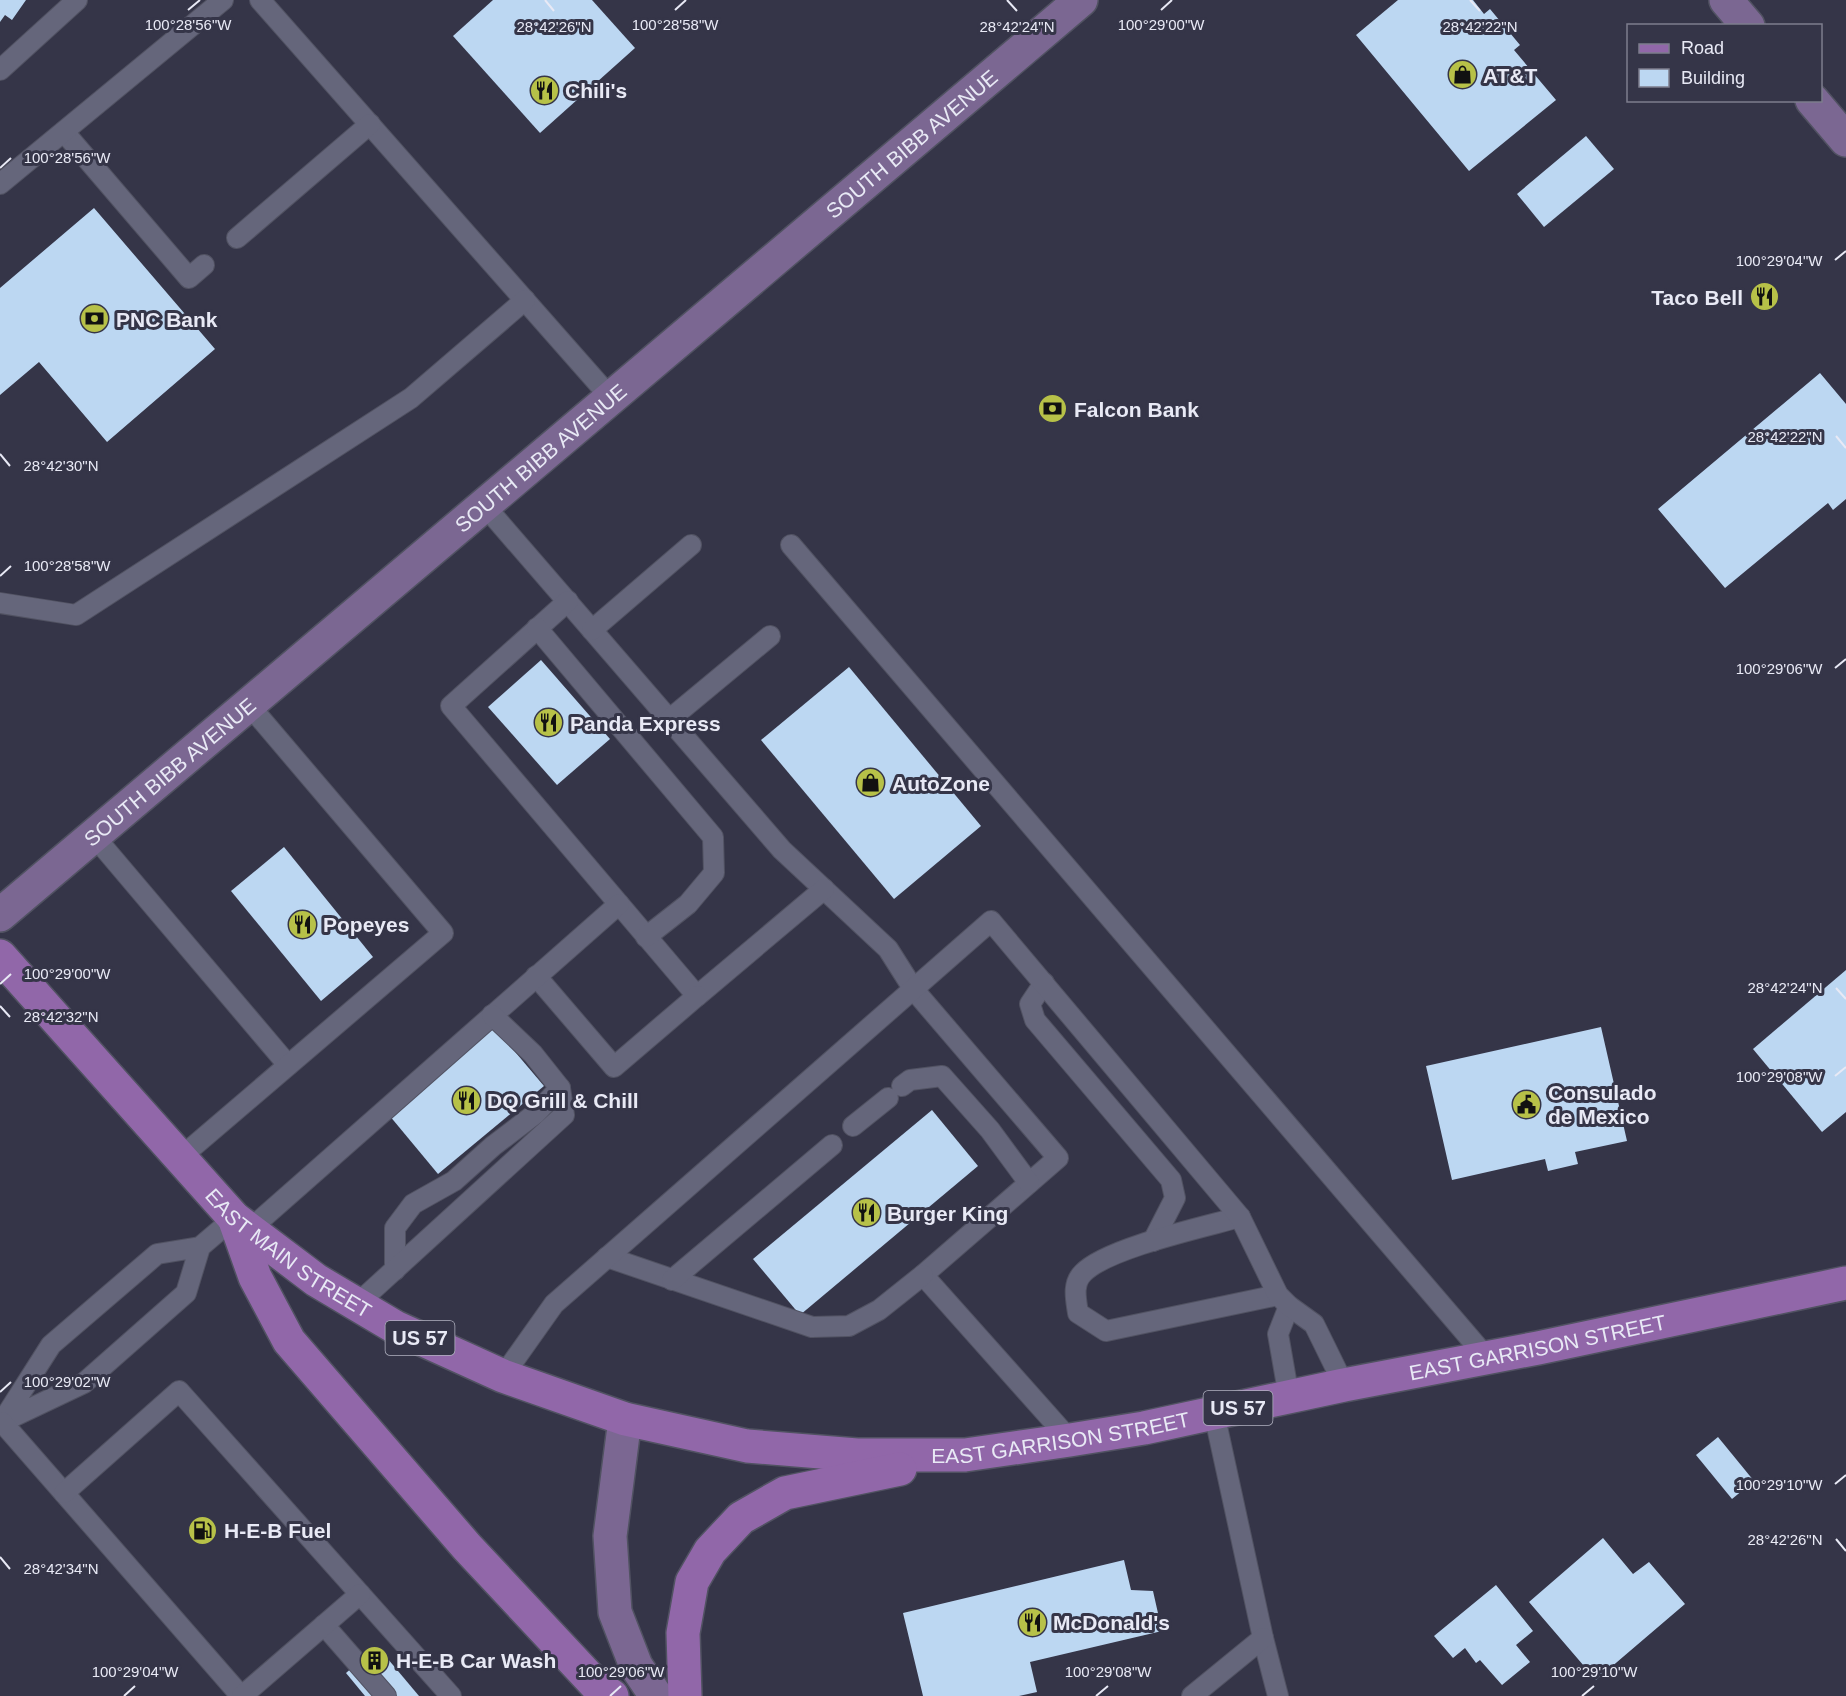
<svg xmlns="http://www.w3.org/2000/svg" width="1846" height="1696" font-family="Arial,sans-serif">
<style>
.building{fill:#bcd7f2}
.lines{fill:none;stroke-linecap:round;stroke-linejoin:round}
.lane-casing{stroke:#515262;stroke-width:22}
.secondary-casing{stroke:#515262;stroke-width:36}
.primary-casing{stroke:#515262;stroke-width:36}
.lane{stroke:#65667b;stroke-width:20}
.secondary{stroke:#7b6792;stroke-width:33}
.primary{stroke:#9167a9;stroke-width:33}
.ticks{fill:none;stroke:#e8e9f5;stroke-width:2}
.labels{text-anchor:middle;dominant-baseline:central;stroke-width:6;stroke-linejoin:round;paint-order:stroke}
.shield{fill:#353548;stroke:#b2b3c1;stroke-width:1.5}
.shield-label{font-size:20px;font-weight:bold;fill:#e8e9f5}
.poi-label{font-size:21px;font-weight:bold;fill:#e8e9f5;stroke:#353548;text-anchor:start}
.street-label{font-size:21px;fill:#e8e9f5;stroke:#353548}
.ticks-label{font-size:15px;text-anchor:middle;fill:#e8e9f5;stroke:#353548;stroke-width:6;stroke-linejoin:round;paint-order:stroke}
</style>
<rect width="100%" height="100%" fill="#353548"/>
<!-- building -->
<g class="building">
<path d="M0,0H26L12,20L5,15L0,22Z"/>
<path d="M493,0H592L635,48L540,133L453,36Z"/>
<path d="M1398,0H1473L1484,14L1490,9L1520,45L1514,50L1556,100L1469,171L1356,35Z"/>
<path d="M1586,136L1614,169L1544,227L1517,194Z"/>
<path d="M94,208L215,349L107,442L39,362L0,395V288Z"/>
<path d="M1820,373L1846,404V499L1833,510L1828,503L1725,588L1658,509Z"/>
<path d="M541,660L610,739L557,785L488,707Z"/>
<path d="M849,667L981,826L894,899L761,740Z"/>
<path d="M284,847L373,957L321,1001L231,891Z"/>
<path d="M1846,970V1112L1822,1132L1753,1049Z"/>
<path d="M494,1027L544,1086L438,1174L389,1115Z"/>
<path d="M1601,1027L1627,1141L1575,1152L1578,1164L1548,1171L1545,1159L1452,1180L1426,1066Z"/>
<path d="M932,1110L978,1166L800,1315L753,1259Z"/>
<path d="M1718,1437L1754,1481L1732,1499L1696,1455Z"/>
<path d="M1603,1538L1633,1574L1649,1562L1685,1604L1596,1680L1529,1602Z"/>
<path d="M1124,1560L1131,1590L1153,1591L1162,1631L1030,1662L1037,1692L1019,1696H923L903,1613Z"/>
<path d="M1496,1585L1533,1631L1516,1645L1530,1662L1502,1685L1480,1660L1476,1663L1465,1648L1453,1658L1434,1636Z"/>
<path d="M377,1646L419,1696H365L346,1673Z"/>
</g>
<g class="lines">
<defs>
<g id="lane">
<path d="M260,0L611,398"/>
<path d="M0,70L77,0"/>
<path d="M64,132L189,278L204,265"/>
<path d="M0,184L223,0"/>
<path d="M237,238L370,124"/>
<path d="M484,505L782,850L888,949L914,990L1058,1158L923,1275L1070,1440"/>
<path d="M791,545L1487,1358"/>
<path d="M568,601L451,706L697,996L824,889"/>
<path d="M0,603L76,615L411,398L525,300"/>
<path d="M537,628L713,837L714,873L688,904L646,937"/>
<path d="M592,630L691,545"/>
<path d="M670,719L770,636"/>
<path d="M94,836L288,1065"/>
<path d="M536,976L614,1067L697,996"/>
<path d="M1044,983L1030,1004L1035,1020L1171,1180L1175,1198L1153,1241"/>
<path d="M902,1086L910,1080L942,1076L990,1130L1029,1183"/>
<path d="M853,1126L888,1098"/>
<path d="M181,1157L443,933L249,705"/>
<path d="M1240,1217C1204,1227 1107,1248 1083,1273C1072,1284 1076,1299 1078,1313L1106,1331L1278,1295"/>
<path d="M249,1230L619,904"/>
<path d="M200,1247L186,1293L84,1383L2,1422L51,1345L157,1254L200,1247L234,1218"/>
<path d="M607,1257L812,1327L849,1326L879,1310L923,1275"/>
<path d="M395,1270V1228L413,1204L454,1181L493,1146L535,1114L560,1088"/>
<path d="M672,1280L832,1145"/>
<path d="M357,1304L564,1115L560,1088L533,1054L492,1015"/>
<path d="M1289,1306L1278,1334L1289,1397"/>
<path d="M503,1376L554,1304L991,921L1240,1217L1278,1295L1289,1306L1314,1324L1344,1385"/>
<path d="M1214,1413L1263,1638L1278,1696"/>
<path d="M0,1423L2,1422L241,1696"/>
<path d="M64,1493L179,1391L451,1696"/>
<path d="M324,1625L386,1696"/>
<path d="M242,1696L360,1594"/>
<path d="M1192,1696L1263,1638"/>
</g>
<g id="secondary">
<path d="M1726,0L1748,26"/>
<path d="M1812,100L1846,140"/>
<path id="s1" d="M0,915L1081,0"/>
<path d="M625,1419L610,1536L615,1612L636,1666L656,1696"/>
</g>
<g id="primary">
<path id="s2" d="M0,956L234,1218L316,1280L395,1327L503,1376L625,1419L747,1446L857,1455H965L1070,1440L1144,1428L1344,1385L1538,1348L1846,1283"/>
<path d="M234,1218L255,1277L289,1341L467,1547L598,1687L612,1696"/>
<path d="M685,1696L683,1633L692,1582L710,1551L741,1518L785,1493L900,1469"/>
</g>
</defs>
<!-- lane casing -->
<use href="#lane" class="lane-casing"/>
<!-- secondary casing -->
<use href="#secondary" class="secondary-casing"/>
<!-- primary casing -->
<use href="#primary" class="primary-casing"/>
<!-- lane -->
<use href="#lane" class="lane"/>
<!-- secondary -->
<use href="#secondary" class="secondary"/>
<!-- primary -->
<use href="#primary" class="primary"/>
</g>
<!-- ticks -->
<path class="ticks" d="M545,0L554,11M1007,0L1017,11M1470,0L1480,11M188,10L200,0M675,10L686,0M1161,10L1172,0M0,168L11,158M1835,260L1846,251M1836,436L1846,448M0,454L10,466M0,576L11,566M1835,668L1846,659M0,984L11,974M1836,988L1846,999M0,1006L10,1017M1835,1076L1846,1067M0,1392L11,1382M1835,1484L1846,1475M1836,1539L1846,1551M0,1557L10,1569M124,1696L135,1686M610,1696L621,1686M1096,1696L1108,1686M1582,1696L1594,1686"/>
<!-- icons -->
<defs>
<symbol id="shop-disc" viewBox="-11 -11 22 22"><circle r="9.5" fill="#b7c148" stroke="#353548"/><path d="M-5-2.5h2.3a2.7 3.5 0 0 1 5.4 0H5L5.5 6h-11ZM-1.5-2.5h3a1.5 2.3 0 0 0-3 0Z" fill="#111"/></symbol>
<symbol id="restaurant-disc" viewBox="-11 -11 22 22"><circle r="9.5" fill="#b7c148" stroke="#353548"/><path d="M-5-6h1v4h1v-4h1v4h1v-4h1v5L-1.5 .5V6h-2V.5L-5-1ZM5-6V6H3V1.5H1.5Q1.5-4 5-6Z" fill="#111"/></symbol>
<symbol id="bank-disc" viewBox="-11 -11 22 22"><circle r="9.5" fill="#b7c148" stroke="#353548"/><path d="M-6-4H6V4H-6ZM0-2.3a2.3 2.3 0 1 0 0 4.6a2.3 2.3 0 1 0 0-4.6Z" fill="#111"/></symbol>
<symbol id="civic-disc" viewBox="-11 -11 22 22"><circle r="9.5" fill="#b7c148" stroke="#353548"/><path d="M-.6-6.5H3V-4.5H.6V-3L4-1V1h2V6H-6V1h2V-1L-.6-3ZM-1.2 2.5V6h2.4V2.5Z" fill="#111"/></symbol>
<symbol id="fuel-disc" viewBox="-11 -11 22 22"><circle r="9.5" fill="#b7c148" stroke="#353548"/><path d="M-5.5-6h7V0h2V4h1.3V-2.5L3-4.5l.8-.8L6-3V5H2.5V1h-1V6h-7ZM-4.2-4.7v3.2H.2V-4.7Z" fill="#111"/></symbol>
<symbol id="building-disc" viewBox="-11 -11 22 22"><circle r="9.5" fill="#b7c148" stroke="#353548"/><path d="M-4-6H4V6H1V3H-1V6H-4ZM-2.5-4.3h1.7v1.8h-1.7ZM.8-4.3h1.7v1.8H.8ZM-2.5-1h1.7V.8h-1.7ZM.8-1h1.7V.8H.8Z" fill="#111"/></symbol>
</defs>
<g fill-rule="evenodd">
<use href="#shop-disc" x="1446" y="58" width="33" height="33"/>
<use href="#restaurant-disc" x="528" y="74" width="33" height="33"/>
<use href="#restaurant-disc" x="1748" y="280" width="33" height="33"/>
<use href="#bank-disc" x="78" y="302" width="33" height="33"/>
<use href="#bank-disc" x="1036" y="392" width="33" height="33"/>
<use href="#restaurant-disc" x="532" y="706" width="33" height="33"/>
<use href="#shop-disc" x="854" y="766" width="33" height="33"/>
<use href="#restaurant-disc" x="286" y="908" width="33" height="33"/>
<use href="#restaurant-disc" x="450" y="1084" width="33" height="33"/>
<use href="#civic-disc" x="1510" y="1088" width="33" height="33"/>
<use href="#restaurant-disc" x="850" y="1196" width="33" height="33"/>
<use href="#fuel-disc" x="186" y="1514" width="33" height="33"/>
<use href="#restaurant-disc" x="1016" y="1606" width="33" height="33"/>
<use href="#building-disc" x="358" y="1644" width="33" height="33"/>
</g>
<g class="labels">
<!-- shield labels -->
<g class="shield">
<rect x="385.5" y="1321" width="69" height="34" rx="4.5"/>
<rect x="1203.5" y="1391" width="69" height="34" rx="4.5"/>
</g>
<g class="shield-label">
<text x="420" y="1338">US 57</text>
<text x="1238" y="1408">US 57</text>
</g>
<!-- poi labels -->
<g class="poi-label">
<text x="1483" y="75">AT&amp;T</text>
<text x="565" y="90">Chili's</text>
<text x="1743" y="297" text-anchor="end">Taco Bell</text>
<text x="116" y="319">PNC Bank</text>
<text x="1074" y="409">Falcon Bank</text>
<text x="570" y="723">Panda Express</text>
<text x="892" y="783">AutoZone</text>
<text x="323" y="924">Popeyes</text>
<text x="1548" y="1092">Consulado<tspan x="1548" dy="24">de Mexico</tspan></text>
<text x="487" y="1100">DQ Grill &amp; Chill</text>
<text x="887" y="1213">Burger King</text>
<text x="224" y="1530">H-E-B Fuel</text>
<text x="1053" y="1622">McDonald's</text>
<text x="396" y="1660">H-E-B Car Wash</text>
</g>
<!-- street labels -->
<g class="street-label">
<text stroke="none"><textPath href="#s1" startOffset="1194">SOUTH BIBB AVENUE</textPath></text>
<text stroke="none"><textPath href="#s1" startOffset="708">SOUTH BIBB AVENUE</textPath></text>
<text stroke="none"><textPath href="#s1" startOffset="222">SOUTH BIBB AVENUE</textPath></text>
<text stroke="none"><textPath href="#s2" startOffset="416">EAST MAIN STREET</textPath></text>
<text stroke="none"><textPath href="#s2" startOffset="1720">EAST GARRISON STREET</textPath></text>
<text stroke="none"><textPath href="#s2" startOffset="1234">EAST GARRISON STREET</textPath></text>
</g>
</g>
<g class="ticks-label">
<text x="188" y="30">100°28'56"W</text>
<text x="675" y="30">100°28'58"W</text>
<text x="1161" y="30">100°29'00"W</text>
<text x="1480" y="32">28°42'22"N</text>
<text x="554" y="32">28°42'26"N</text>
<text x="1017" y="32">28°42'24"N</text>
<text x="67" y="163">100°28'56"W</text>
<text x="1779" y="266">100°29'04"W</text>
<text x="1785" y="442">28°42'22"N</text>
<text x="61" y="471">28°42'30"N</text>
<text x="67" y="571">100°28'58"W</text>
<text x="1779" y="674">100°29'06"W</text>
<text x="67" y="979">100°29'00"W</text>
<text x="1785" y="993">28°42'24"N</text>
<text x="61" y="1022">28°42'32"N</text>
<text x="1779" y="1082">100°29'08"W</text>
<text x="67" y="1387">100°29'02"W</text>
<text x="1779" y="1490">100°29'10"W</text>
<text x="1785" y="1545">28°42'26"N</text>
<text x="61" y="1574">28°42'34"N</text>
<text x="135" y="1677">100°29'04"W</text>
<text x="621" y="1677">100°29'06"W</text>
<text x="1108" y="1677">100°29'08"W</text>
<text x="1594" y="1677">100°29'10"W</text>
</g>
<!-- legend -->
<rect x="1627" y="24" width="195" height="78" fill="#353548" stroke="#7d7d8d" stroke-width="1.5"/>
<rect x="1639" y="44" width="30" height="9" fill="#9167a9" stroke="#7d7d8d" stroke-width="1.5"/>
<text x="1681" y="54" font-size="18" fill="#e8e9f5">Road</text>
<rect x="1639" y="69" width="30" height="18" fill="#bcd7f2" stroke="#7d7d8d" stroke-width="1.5"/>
<text x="1681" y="84" font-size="18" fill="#e8e9f5">Building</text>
</svg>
